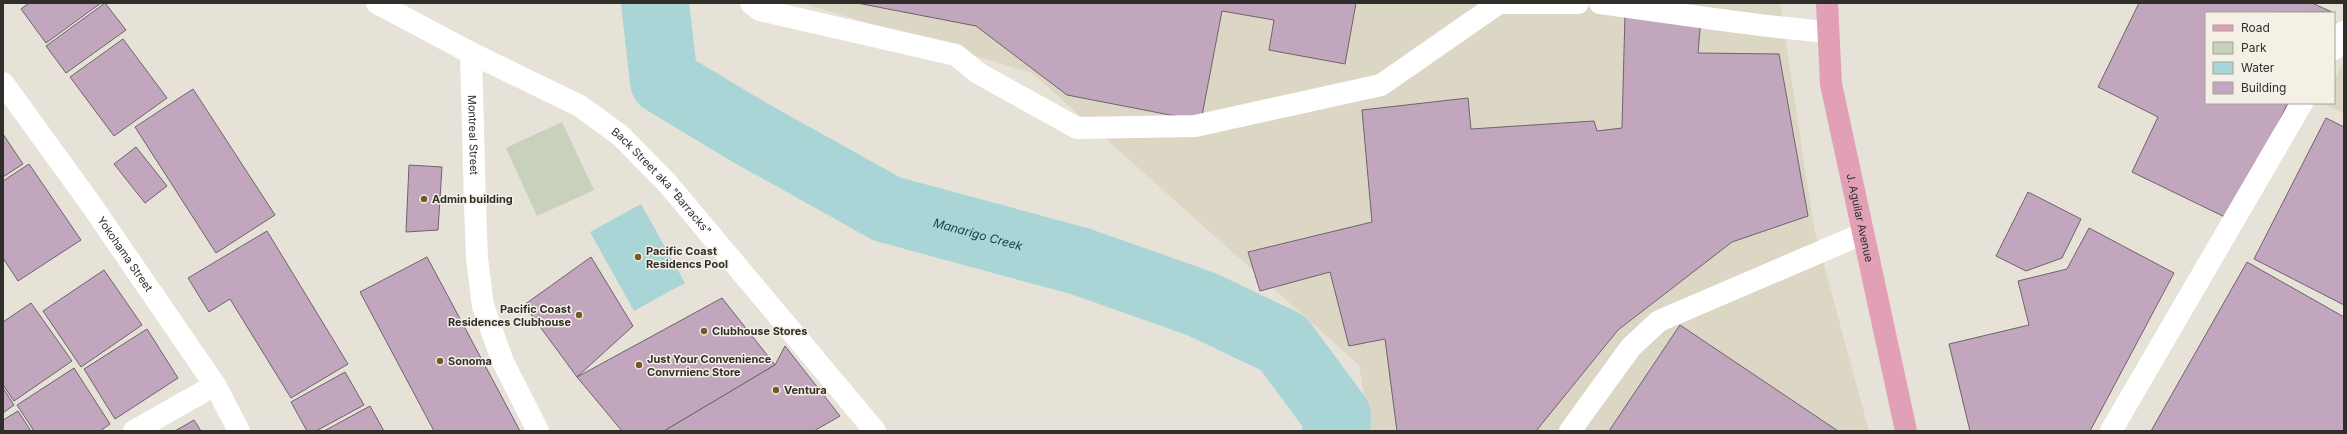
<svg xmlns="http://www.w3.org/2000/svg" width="2347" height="434" font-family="Inter,sans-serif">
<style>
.built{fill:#dcd6c4}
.green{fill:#c8d1bb}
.water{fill:#aad5d6}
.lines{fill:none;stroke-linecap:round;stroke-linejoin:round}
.river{stroke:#aad5d6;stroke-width:68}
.building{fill:#c2a6be;stroke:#6c646b}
.minor{stroke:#fff;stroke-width:22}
.major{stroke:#e1a0b5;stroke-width:22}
.poi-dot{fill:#78552d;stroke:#f5f0e5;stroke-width:1.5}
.labels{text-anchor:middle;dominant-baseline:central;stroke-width:3;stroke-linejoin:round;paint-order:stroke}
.street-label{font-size:11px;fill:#302e2a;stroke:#f5f0e5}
.poi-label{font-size:11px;font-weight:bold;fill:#302e2a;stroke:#f5f0e5;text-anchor:start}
.water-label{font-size:12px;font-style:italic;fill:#163f40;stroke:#f5f0e5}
</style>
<rect width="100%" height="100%" fill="#e7e2d7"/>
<!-- built -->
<g class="built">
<path d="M802,3H1780L1814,228L1869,431H1370L1359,365L1032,73Z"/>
<path d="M2344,62V113L2322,103H2334V80Z"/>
</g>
<!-- green -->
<path class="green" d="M562,122L594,190L537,216L506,148Z"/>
<!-- water -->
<path class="water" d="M641,204L685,283L634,311L590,232Z"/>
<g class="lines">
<!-- river -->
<path class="river" id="s1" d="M655,3L664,81L747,131L887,209L1079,261L1201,304L1283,343L1337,416L1336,431"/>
</g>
<!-- building -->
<g class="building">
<path d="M29,3H101L46,43L21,9Z"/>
<path d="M105,3L126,30L66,73L46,46Z"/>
<path d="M857,3H1356L1345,64L1269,50L1274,20L1222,11L1201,121L1067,95L976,26Z"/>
<path d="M2139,3H2312L2332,12L2206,13V103H2288L2231,220L2132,172L2158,117L2098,87Z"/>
<path d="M1625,13L1701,18L1698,53L1779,54L1808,216L1732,242L1618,330L1536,431H1397L1385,339L1349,346L1330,272L1260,291L1248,252L1372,222L1362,110L1468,98L1471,129L1594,121L1597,131L1622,128Z"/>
<path d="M123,39L167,98L114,136L70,77Z"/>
<path d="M193,89L275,215L216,253L135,127Z"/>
<path d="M2326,118L2344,127V305L2254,259Z"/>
<path d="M3,134L23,164L3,177Z"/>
<path d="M136,147L167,186L145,203L114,164Z"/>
<path d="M29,164L81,240L18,281L3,258V181Z"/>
<path d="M409,165L442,167L438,230L406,232Z"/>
<path d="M2028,192L2081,219L2062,258L2026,271L1996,256Z"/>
<path d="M2089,228L2174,273L2090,431H1970L1949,344L2029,325L2018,281L2067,269Z"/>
<path d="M267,231L348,364L291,398L230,299L209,312L188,278Z"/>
<path d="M427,257L520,431H434L360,292Z"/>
<path d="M591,257L633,326L577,377L524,305Z"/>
<path d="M2247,262L2344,317V431H2151Z"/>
<path d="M104,270L142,325L81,367L43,311Z"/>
<path d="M722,298L775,365L664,431H622L577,377Z"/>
<path d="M31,303L72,361L14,401L3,385V322Z"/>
<path d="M1680,325L1838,431H1609Z"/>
<path d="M147,329L178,378L115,419L84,369Z"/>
<path d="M785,346L840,416L814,431H664L775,365Z"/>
<path d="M74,368L110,424L100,431H34L17,405Z"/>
<path d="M345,372L364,405L316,431H307L291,402Z"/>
<path d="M3,388L14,405L3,413Z"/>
<path d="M370,406L384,431H324Z"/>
<path d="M18,411L31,431H3V420Z"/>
<path d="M194,420L201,431H175Z"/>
</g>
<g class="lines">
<!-- minor -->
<g class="minor">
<path id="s2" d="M377,3L471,53L580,106L621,136L668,184L875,431"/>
<path d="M751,3L760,10L956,55L978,73L1077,128L1195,126L1381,85L1499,3H1578"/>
<path d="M1600,3C1676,13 1751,26 1828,32"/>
<path d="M2334,49L2344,32"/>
<path id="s3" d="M471,53L475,205L477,258L483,306L503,362L538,431"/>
<path id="s4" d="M3,83L90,203L215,385L239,431"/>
<path d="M134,431L215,385"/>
<path d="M1570,431L1631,347L1659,321L1862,234"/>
<path d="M2111,431L2302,103"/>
</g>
<!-- major -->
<path class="major" id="s5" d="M1827,3L1831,84L1906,431"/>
</g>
<!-- markers -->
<g class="poi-dot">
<circle cx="424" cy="199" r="4"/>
<circle cx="638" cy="257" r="4"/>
<circle cx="579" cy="315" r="4"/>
<circle cx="704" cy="331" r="4"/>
<circle cx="440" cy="361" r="4"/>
<circle cx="639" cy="365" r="4"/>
<circle cx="776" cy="390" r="4"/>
</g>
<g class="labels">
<!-- street labels -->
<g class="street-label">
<text stroke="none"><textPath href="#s3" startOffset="82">Montreal Street</textPath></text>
<text stroke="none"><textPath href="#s2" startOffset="339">Back Street aka "Barracks"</textPath></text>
<text stroke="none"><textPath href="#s5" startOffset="218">J. Aguilar Avenue</textPath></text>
<text stroke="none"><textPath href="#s4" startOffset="210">Yokohama Street</textPath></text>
</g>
<!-- poi labels -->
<g class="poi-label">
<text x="432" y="199">Admin building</text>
<text x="646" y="251">Pacific Coast<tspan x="646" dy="13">Residencs Pool</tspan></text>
<text x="571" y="309" text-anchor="end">Pacific Coast<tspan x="571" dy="13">Residences Clubhouse</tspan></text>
<text x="712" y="331">Clubhouse Stores</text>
<text x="647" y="359">Just Your Convenience<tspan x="647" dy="13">Convrnienc Store</tspan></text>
<text x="448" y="361">Sonoma</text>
<text x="784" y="390">Ventura</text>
</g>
<!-- water labels -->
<g class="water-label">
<text stroke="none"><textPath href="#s1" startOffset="430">Manarigo Creek</textPath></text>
</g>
</g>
<!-- border -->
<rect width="2347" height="434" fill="none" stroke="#302e2a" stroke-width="8"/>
<!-- legend -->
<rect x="2205" y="12" width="130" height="92" fill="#f5f0e5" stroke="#a6a29a"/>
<rect x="2213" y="25" width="20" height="6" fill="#e1a0b5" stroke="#a6a29a"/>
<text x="2241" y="32" font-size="12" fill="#302e2a">Road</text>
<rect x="2213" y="42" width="20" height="12" fill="#c8d1bb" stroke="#a6a29a"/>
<text x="2241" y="52" font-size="12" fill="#302e2a">Park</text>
<rect x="2213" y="62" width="20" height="12" fill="#aad5d6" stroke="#a6a29a"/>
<text x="2241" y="72" font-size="12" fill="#302e2a">Water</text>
<rect x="2213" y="82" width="20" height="12" fill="#c2a6be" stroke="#a6a29a"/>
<text x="2241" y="92" font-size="12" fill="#302e2a">Building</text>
</svg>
